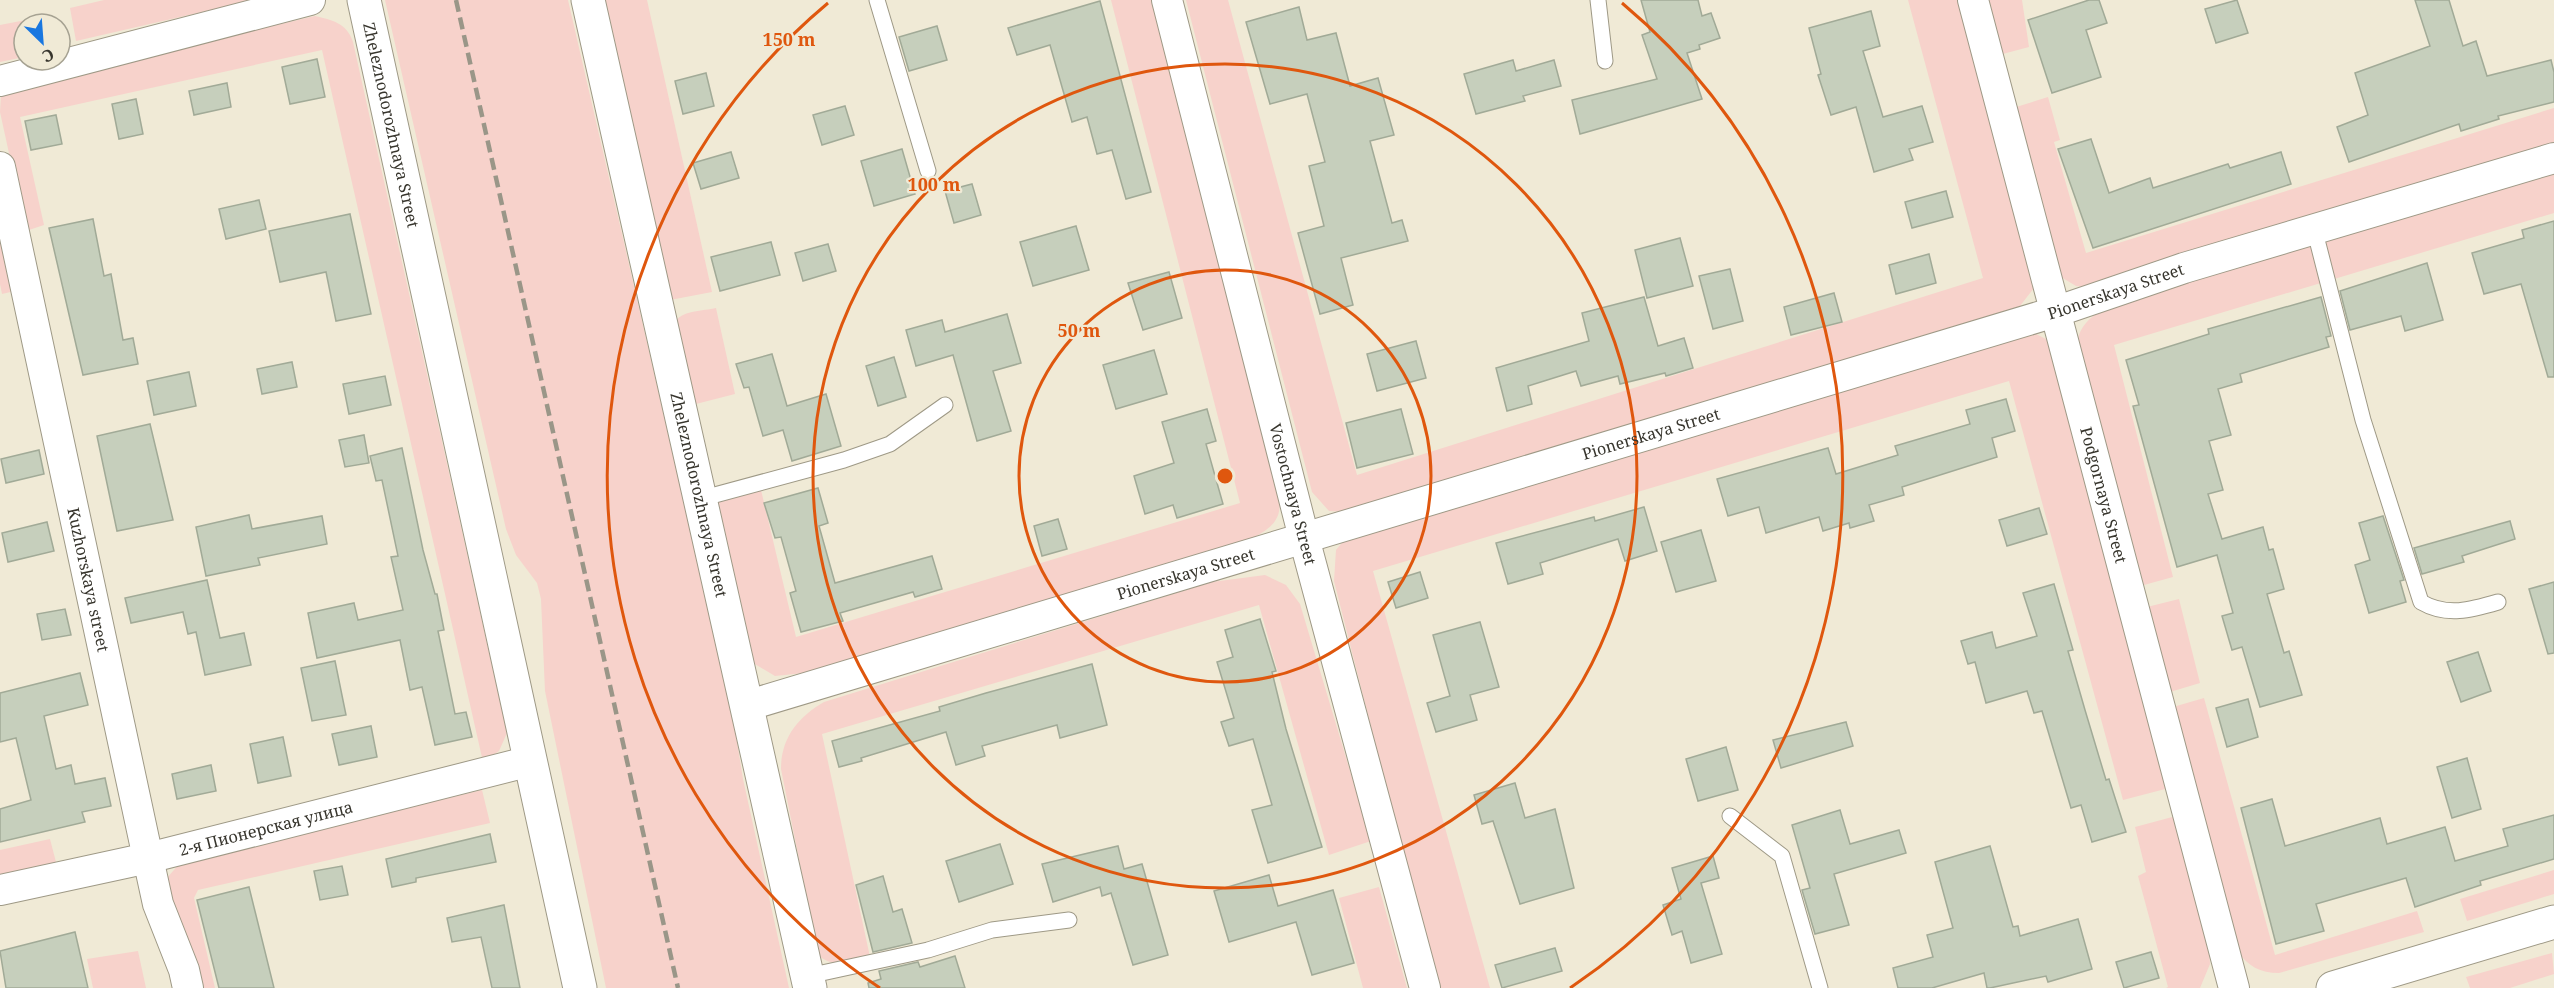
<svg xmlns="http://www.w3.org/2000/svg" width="2554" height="988" font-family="'Noto Serif',serif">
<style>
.green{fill:#f7d2cb}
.building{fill:#c6cfbc;stroke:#a1aa97;stroke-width:1.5}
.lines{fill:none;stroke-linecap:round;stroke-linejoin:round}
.lane-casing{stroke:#9e9986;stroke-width:17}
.street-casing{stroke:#9e9986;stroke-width:32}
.secondary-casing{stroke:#9e9986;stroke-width:35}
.lane{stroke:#fff;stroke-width:15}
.street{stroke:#fff;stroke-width:30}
.secondary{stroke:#fff;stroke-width:33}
.rail{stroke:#9a9688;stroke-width:4.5;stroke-dasharray:12 6;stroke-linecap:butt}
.ring{fill:none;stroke:#df570e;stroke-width:3}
.labels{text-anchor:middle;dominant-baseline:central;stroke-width:4.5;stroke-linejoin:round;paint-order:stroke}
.street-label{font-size:16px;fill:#37352d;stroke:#f0ead6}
.centre{fill:#df570e;stroke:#f0ead6;stroke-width:3}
.ring-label{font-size:18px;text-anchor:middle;font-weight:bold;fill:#df570e;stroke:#f0ead6;stroke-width:4.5;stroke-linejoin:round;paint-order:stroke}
</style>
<rect width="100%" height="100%" fill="#f0ead6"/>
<!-- green -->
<g class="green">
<path d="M104,0H254L76,41L70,8Z"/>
<path d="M385,0H568L732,711L743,779L789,988H606L545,691L541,599L537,583L516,555L506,529Z"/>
<path d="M600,0H647L712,292L670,300Z"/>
<path d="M1111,0H1151L1279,493C1283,521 1272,527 1250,540L804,673L775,676L753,663L711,502L761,490L796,637L1240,503Z"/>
<path d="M1186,0H1228L1357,475L1983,278L1908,0H1962L2034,288L2016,311L1345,512L1329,511L1312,492Z"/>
<path d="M1985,0H2022L2029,47L1999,55Z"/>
<path d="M315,16C332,20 347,23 353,42L507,733L499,751L483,762L322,50L20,117L44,225L26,231L0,112L1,95L6,88Z"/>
<path d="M36,18L37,24H24V57L0,62V25Z"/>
<path d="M2048,97L2060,140L2054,142L2086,253L2554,108V145L2085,287L2076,286L2061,277L2013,108Z"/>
<path d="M2554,168V213L2114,345L2173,577L2144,585L2077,345C2079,316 2110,306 2132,295Z"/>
<path d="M0,200L19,290L2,294L0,284Z"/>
<path d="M716,308L735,394L692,405L674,323C682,310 703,311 716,308Z"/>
<path d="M2030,331L2048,340L2169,788L2123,800L2009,381L1373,571L1490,988H1437L1334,581L1336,550L1345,539Z"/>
<path d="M1265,575L1286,585L1300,604L1371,841L1329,855L1259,605L822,734L870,957C852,961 833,969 818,955L781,769C781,738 798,717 824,702L1212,582Z"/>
<path d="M2179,599L2200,683L2170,692L2147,607Z"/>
<path d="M2204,698L2275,955L2417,911L2424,932L2279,973C2260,973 2248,966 2237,951L2173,707Z"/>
<path d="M482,790L490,823L198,890L194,898L215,988H203C194,950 174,917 166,879L181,862Z"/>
<path d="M2176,816L2209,948L2210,964L2200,988H2166L2168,987L2138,876L2146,872L2135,827Z"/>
<path d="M50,839L57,866L0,878V850Z"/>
<path d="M2554,870V894L2467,921L2460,899Z"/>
<path d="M1379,887L1407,988H1363L1339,898Z"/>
<path d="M138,951L146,988H93L87,959Z"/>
<path d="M2552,953L2554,974L2510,988H2470L2466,977Z"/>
</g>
<!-- building -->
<g class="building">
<path d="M1641,0H1698L1702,16L1711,13L1720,38L1699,45L1700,49L1687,53L1702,99L1580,134L1572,100L1657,79L1642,35L1650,32Z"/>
<path d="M2089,0H2099L2107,23L2086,30L2101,77L2052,93L2028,20Z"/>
<path d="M2237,0L2248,33L2216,43L2205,9Z"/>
<path d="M2415,0H2449L2463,46L2476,41L2487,76L2551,60L2554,72V102L2498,116L2499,119L2461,131L2459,124L2349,162L2337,127L2368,115L2355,73L2430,46Z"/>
<path d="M1100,1L1151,192L1126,199L1112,150L1097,154L1087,117L1072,122L1050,45L1017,55L1008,28Z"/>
<path d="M1299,7L1307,40L1336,33L1350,86L1378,78L1394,135L1370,141L1392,223L1402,220L1408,241L1341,258L1353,305L1320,314L1298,233L1324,226L1309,166L1325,162L1307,94L1270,104L1246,22Z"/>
<path d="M1871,11L1880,46L1863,51L1883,117L1922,106L1933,142L1909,149L1913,160L1874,172L1856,107L1831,115L1818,75L1821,74L1809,28Z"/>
<path d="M937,26L947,60L909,71L899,37Z"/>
<path d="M317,59L325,97L290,104L282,67Z"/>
<path d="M1513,60L1516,71L1554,60L1561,86L1523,96L1525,101L1476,114L1464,74Z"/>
<path d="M706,73L714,106L683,114L675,81Z"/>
<path d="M227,83L231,107L194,115L189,91Z"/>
<path d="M136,99L143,134L119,139L112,104Z"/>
<path d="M845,106L854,135L822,145L813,115Z"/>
<path d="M56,115L62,144L31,150L25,121Z"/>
<path d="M2091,139L2109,193L2150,178L2153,188L2228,164L2230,168L2281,152L2291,184L2093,248L2058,149Z"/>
<path d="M902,149L915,194L874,206L861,161Z"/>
<path d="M731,152L739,178L701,189L693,163Z"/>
<path d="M972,184L981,215L954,223L945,191Z"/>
<path d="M1946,191L1953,217L1912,228L1905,202Z"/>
<path d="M259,200L266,229L226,239L219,209Z"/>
<path d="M350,214L371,314L336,321L326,272L280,282L269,231Z"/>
<path d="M93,219L104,276L111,274L123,340L133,338L138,364L83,375L49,228Z"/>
<path d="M2554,221V377H2548L2521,284L2484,294L2472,253L2524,238L2522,230Z"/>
<path d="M1076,226L1089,270L1033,286L1020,242Z"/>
<path d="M1680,238L1693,286L1647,298L1635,250Z"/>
<path d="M771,242L780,275L720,291L711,257Z"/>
<path d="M828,244L836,271L803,281L795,253Z"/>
<path d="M1929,254L1936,283L1896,294L1889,265Z"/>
<path d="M2427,263L2443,320L2405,331L2401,316L2350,330L2340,291Z"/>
<path d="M1730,269L1743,321L1713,329L1699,276Z"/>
<path d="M1169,272L1182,318L1143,330L1128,283Z"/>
<path d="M1834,293L1842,322L1791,335L1784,307Z"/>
<path d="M1644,297L1658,346L1684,338L1693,368L1666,376L1665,373L1620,384L1618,376L1581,386L1576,371L1528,386L1532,404L1507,411L1496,368L1589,341L1582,313Z"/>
<path d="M2321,297L2331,336L2326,337L2329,347L2240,374L2242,382L2218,389L2231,435L2209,441L2223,490L2208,494L2222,539L2263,527L2269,550L2273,549L2284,589L2267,594L2284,653L2289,651L2302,695L2260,707L2242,647L2232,650L2222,616L2233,613L2217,555L2177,567L2133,406L2139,405L2126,360L2209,334L2208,329Z"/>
<path d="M1007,314L1021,363L993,371L1011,431L977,441L953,355L916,366L906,330L942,320L945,332Z"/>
<path d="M1416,341L1426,378L1377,391L1367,354Z"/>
<path d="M1154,350L1167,394L1116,409L1103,365Z"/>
<path d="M772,354L787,406L826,394L841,446L792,461L783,430L763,436L749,387L744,388L736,364Z"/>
<path d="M894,357L906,397L878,406L866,366Z"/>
<path d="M292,362L297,387L262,394L257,369Z"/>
<path d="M189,372L196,406L154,415L147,381Z"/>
<path d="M385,376L391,405L349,414L343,384Z"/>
<path d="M2006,399L2015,431L1992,438L1997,457L1902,487L1904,495L1869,505L1874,521L1850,528L1849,523L1823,531L1819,517L1766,533L1759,507L1728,516L1717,479L1828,448L1836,474L1898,455L1895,446L1970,424L1966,410Z"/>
<path d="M1207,409L1216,441L1206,444L1223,504L1177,518L1173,505L1145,514L1134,476L1174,463L1162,422Z"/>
<path d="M1401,409L1413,454L1357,468L1346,423Z"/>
<path d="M150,424L173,520L117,531L97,436Z"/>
<path d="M364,435L369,463L345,467L339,440Z"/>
<path d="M402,448L423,550L435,594H437L444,630L438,631L455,714L466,712L472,737L435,745L422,687L410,690L400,640L317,658L308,613L354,603L358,620L403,610L391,557L398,556L382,480L376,481L370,456Z"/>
<path d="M39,450L44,474L6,483L1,459Z"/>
<path d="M818,488L828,523L819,526L835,583L932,556L942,589L915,597L913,592L840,613L843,621L801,632L790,593L796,591L781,537L775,538L764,503Z"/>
<path d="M1644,507L1657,551L1625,561L1618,539L1540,563L1543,574L1508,584L1496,543L1594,517L1595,521Z"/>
<path d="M2039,508L2047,534L2007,546L1999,520Z"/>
<path d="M249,515L252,529L322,516L327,544L258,558L260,565L206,576L196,527Z"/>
<path d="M2383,516L2404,580L2400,581L2406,602L2369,613L2355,565L2370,560L2359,523Z"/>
<path d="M1058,519L1067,549L1042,556L1034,526Z"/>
<path d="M2510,521L2515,539L2462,556L2464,562L2422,574L2414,548Z"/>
<path d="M47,522L54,551L8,562L2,533Z"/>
<path d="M1701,530L1716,581L1676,592L1661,542Z"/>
<path d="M1420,572L1428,598L1396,608L1388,582Z"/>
<path d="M207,580L220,638L244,633L251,665L205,675L196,632L188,634L183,612L131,623L125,598Z"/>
<path d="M2554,582V653L2548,654L2529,589Z"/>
<path d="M2054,584L2073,650L2068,651L2085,710L2106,780L2109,779L2126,832L2092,842L2081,805L2071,808L2042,711L2034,713L2027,691L1986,703L1975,662L1968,664L1961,641L1992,632L1996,648L2037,636L2023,593Z"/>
<path d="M65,609L71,635L42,640L37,614Z"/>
<path d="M1260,619L1276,671L1272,672L1286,729L1322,847L1268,863L1252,810L1272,805L1253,739L1229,746L1221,722L1234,718L1217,662L1233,657L1225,630Z"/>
<path d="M1480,622L1499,687L1470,695L1477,720L1436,732L1427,703L1450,696L1433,635Z"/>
<path d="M2478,652L2491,691L2461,702L2447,662Z"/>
<path d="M335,661L346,715L312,721L301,668Z"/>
<path d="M1092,664L1107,725L1060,738L1057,725L982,746L985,756L956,765L946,732L861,758L862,761L839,767L832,741L940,711L939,707L986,693Z"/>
<path d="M80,673L88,705L44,716L56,769L71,765L75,784L105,778L111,806L82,812L85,822L0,842V809L31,800L16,738L0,742V693Z"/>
<path d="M2248,699L2258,737L2227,747L2216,708Z"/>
<path d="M1846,722L1853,746L1781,768L1773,740Z"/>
<path d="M371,726L377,757L339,765L332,734Z"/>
<path d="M283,737L291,776L258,783L250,744Z"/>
<path d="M1726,747L1738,790L1698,801L1686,759Z"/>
<path d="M2467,758L2481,809L2452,818L2437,767Z"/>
<path d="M211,765L216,791L177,799L172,774Z"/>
<path d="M1515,783L1525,818L1555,809L1574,888L1520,904L1493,821L1482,824L1474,795Z"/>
<path d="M2272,799L2285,846L2380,818L2387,844L2445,827L2455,861L2508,846L2503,829L2554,815V859L2480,881L2481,885L2415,907L2406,878L2316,904L2324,931L2276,944L2241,808Z"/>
<path d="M1840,810L1850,844L1899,830L1906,853L1834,874L1849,925L1815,934L1802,890L1810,888L1792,825Z"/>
<path d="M490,834L496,862L416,878V882L392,887L386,859Z"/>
<path d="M1000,844L1013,884L959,902L946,861Z"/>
<path d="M1118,846L1124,869L1142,864L1168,955L1133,965L1111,893L1102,896L1100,887L1053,902L1042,864Z"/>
<path d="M1990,846L2013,927L2018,926L2020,936L2078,919L2092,969L2048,982L2046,976L1990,988H1987L1984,973L1932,988H1898L1893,968L1933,957L1927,935L1953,928L1935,862Z"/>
<path d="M1713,856L1719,878L1701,883L1722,954L1691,963L1682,931L1672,935L1663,905L1681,899L1672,868Z"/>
<path d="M342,866L348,895L320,900L314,871Z"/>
<path d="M1269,875L1278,906L1333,890L1354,963L1312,975L1296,922L1229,942L1214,891Z"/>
<path d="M883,876L893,912L902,909L912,943L873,952L856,885Z"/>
<path d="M249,887L274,988H219L197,900Z"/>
<path d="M504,905L520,988H492L481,937L452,942L447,918Z"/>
<path d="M75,932L88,988H6L0,951Z"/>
<path d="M1555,948L1562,971L1502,988L1495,965Z"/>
<path d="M2151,952L2159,978L2124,988L2116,962Z"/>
<path d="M955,956L965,988H869L868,983L881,979L879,971L918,962L920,967Z"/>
</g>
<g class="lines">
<defs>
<g id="lane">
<path d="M877,0L928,171"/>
<path d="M1598,0L1605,61"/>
<path d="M2314,228L2363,420L2421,602C2447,617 2471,610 2498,602"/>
<path d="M700,499L844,460L890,444L945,405"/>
<path d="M1730,816L1782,856L1820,988"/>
<path d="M808,976L928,950L992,930L1069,920"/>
</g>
<g id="street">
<path id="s1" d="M1167,0L1304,538L1425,988"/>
<path id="s2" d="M1973,0L2234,988"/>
<path d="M0,81L310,0"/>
<path id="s3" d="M0,167L148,858L158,904L184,970L188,988"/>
<path id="s4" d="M746,706L2055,312L2184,268L2554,158"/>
<path id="s5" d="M0,890L148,858L531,761"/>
</g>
<g id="secondary">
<path id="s6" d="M364,0L580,988"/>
<path id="s7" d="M588,0L810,988"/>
<path d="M2333,988L2554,922"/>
</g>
</defs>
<!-- lane casing -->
<use href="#lane" class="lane-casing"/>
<!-- street casing -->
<use href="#street" class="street-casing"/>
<!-- secondary casing -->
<use href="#secondary" class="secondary-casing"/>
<!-- lane -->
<use href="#lane" class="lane"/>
<!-- street -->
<use href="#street" class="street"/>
<!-- secondary -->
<use href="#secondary" class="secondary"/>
<!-- rail -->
<path class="rail" d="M456,0L678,988"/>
</g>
<!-- distance rings -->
<g class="ring">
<circle cx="1225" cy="476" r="206"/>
<circle cx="1225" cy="476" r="412"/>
<path d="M880 988A617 617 0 0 1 828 3M1622 3A617 617 0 0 1 1570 988"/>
</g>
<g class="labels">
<!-- street labels -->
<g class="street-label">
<text stroke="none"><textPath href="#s6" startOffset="128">Zheleznodorozhnaya Street</textPath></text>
<text stroke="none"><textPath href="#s4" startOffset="1431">Pionerskaya Street</textPath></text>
<text stroke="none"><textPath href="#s4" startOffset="945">Pionerskaya Street</textPath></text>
<text stroke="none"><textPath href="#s7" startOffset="507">Zheleznodorozhnaya Street</textPath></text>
<text stroke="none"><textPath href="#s2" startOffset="512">Podgornaya Street</textPath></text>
<text stroke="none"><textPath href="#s1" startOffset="510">Vostochnaya Street</textPath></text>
<text stroke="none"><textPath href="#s4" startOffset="459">Pionerskaya Street</textPath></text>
<text stroke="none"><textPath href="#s3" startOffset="422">Kuzhorskaya street</textPath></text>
<text stroke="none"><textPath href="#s5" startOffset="273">2-я Пионерская улица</textPath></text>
</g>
</g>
<circle cx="1225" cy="476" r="9" class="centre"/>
<g class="ring-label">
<text x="789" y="46">150 m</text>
<text x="934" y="191">100 m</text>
<text x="1079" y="337">50 m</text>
</g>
<!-- north arrow -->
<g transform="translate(42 42) rotate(155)"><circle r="28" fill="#f0ead6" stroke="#a6a292" stroke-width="1.5"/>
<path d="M0-4.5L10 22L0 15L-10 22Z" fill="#1977e0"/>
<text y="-9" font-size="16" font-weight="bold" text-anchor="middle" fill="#37352d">С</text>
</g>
</svg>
